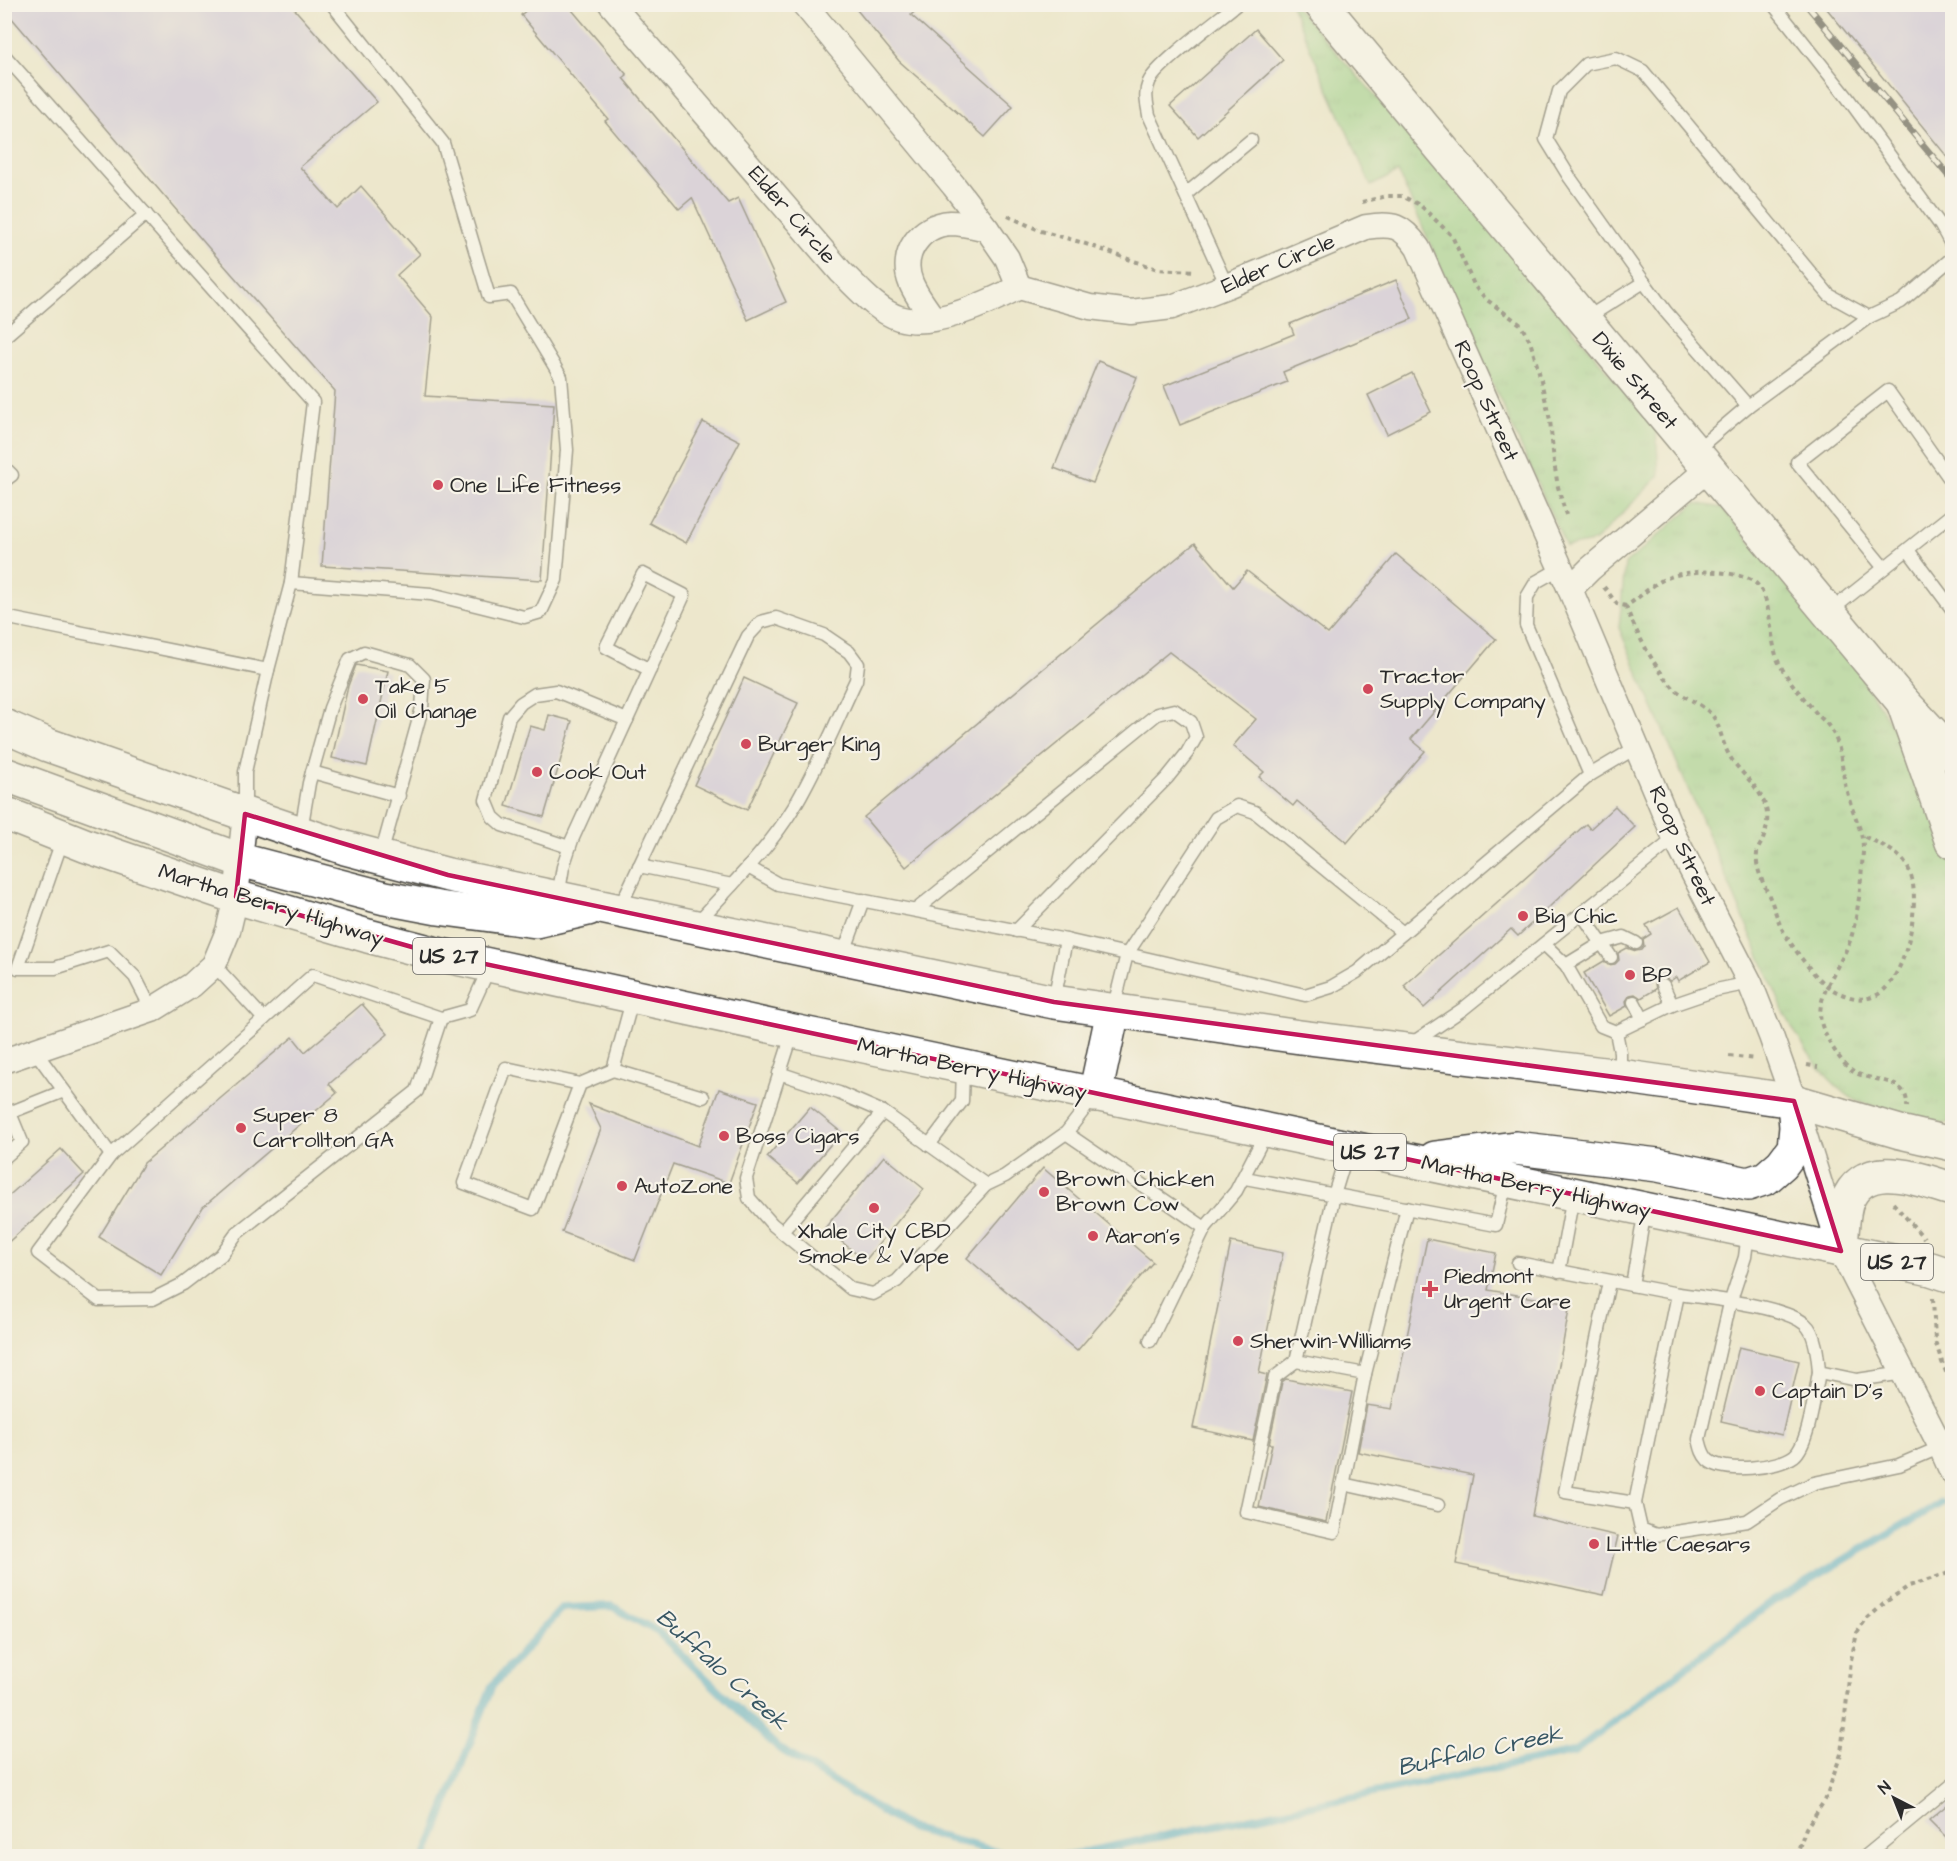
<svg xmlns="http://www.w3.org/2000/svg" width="1957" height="1861" font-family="'Architects Daughter',sans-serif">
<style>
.grass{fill:url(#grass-tufts);stroke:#5e7c57;stroke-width:1.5}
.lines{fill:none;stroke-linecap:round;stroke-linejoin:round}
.stream{stroke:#4faacd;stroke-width:8}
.building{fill:#c5bbe6}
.lane-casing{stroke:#484743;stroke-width:15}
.street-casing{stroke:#484743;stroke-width:27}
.secondary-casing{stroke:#484743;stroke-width:36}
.primary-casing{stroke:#484743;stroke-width:36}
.path{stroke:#484743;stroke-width:4;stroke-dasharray:4.5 4.5;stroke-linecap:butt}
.lane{stroke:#fff;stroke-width:12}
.street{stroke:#fff;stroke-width:24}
.secondary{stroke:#fff;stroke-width:33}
.primary{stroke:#fff;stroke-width:33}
.rail-casing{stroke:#2b2b2b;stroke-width:7}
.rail{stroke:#f7f3e8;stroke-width:4.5;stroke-dasharray:14;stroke-linecap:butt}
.marked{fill:none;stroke:#c2185b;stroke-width:4.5;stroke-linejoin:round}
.poi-dot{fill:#d1495b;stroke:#f7f3e8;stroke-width:2}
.labels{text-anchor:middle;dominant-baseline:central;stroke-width:4.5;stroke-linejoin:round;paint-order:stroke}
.shield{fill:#f7f3e8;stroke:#686764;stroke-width:1.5}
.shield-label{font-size:21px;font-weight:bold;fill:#2b2b2b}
.street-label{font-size:22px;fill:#2b2b2b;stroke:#f7f3e8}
.poi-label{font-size:22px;fill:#2b2b2b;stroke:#f7f3e8;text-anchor:start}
.water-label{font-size:24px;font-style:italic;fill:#385764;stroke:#f7f3e8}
</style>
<defs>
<pattern id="grass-tufts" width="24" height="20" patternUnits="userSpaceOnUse" patternTransform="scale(1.5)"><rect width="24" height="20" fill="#90cd83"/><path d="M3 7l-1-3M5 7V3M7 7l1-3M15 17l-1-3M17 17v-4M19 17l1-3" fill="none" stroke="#7cb071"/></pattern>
</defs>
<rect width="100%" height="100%" fill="#f7f3e8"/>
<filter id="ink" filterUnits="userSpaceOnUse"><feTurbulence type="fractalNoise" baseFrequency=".0167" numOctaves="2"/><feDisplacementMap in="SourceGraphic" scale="12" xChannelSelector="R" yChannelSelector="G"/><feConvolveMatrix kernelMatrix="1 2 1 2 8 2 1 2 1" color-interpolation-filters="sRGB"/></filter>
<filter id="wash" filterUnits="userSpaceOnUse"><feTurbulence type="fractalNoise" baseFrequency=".008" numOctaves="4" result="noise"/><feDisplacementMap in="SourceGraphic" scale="24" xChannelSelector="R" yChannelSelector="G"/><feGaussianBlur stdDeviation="1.35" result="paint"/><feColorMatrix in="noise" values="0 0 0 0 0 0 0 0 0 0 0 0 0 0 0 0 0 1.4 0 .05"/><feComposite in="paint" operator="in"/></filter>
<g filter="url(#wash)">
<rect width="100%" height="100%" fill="#ede7cc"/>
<!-- grass -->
<g class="grass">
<path d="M1291,5H1294L1455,185L1656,430L1659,476L1594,542L1566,547L1398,172L1371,186Z"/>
<path d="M1696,503L1722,508L1854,665L1902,742L1951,859L1952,866V1122L1944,1124L1856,1101C1824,1081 1801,1045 1784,1012L1619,628L1625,564Z"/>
</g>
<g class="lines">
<!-- stream -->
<g class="stream">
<path d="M426,1856L492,1686L562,1608L612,1606L658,1632L777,1747L909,1828L1013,1856"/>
<path d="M1065,1856L1574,1752L1772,1602L1941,1503"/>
</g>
</g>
<g id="blocks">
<!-- building -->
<g class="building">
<path d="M4,4H290L377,102L300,167L338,209L361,186L420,254L397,275L433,317L425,396L554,404L542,580L322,566L335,391L208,247L4,9Z"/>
<path d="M533,4H567L627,75L623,78L728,203L738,198L786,302L748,320L692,198L679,209L605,121L608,119L521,15Z"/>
<path d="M852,4H923L911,15L1013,106L985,137L899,61Z"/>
<path d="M1823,4H1953V164Z"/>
<path d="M1256,29L1283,60L1198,137L1170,106Z"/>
<path d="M1396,280L1412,319L1283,372L1287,382L1180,425L1164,386L1294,334L1290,324Z"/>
<path d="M1098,361L1137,377L1093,483L1054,468Z"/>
<path d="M1412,373L1431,412L1387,434L1368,395Z"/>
<path d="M703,422L740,441L686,543L649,523Z"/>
<path d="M1195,543L1233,587L1247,571L1328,634L1396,554L1496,639L1411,739L1425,751L1347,843L1297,801L1293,806L1259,777L1264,772L1233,746L1256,719L1169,652L906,867L864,817Z"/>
<path d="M356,665L388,671L367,766L332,758L348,686Z"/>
<path d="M744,678L798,703L747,810L694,785Z"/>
<path d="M549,715L572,721L544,817L506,806L530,726L545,730Z"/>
<path d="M1615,806L1635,827L1518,936L1511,929L1424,1008L1404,986L1586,824L1590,829Z"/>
<path d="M1679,907L1710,962L1678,981L1676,977L1670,981L1664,977L1659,978L1655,984L1656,989L1641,998L1635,994L1630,995L1626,1001L1627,1006L1609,1016L1584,973L1604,961L1608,965L1615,964L1619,960L1618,953L1627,948L1636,951L1641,950L1644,946L1643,939L1651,934L1646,925Z"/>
<path d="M362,1004L388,1034L329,1084L337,1093L203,1207L161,1275L99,1237L144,1163L293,1037L305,1052Z"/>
<path d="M719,1089L758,1102L729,1183L673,1164L635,1260L562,1232L601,1129L589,1104L698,1146Z"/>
<path d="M810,1107L841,1132L798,1183L767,1157Z"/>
<path d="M61,1149L84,1174L4,1246V1200Z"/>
<path d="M884,1156L924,1189L865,1261L825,1228Z"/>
<path d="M1043,1168L1153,1262L1077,1351L967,1258Z"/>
<path d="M1427,1239L1496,1253L1488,1290L1570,1304L1532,1516L1618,1536L1604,1595L1456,1564L1473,1475L1358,1452L1367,1405L1392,1409Z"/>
<path d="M1231,1242L1283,1253L1259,1373L1267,1375L1253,1441L1193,1428Z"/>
<path d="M1739,1347L1799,1361L1782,1435L1721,1421Z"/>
<path d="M1286,1379L1352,1392L1326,1522L1259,1507L1272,1444H1269L1282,1382Z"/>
<path d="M1953,1800V1844L1929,1820Z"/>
</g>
</g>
</g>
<g filter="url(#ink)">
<use href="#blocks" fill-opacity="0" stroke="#484743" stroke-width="1.5"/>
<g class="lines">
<defs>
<g id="lane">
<path d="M1773,4L1847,97L1941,226L1952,246"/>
<path d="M4,55L313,402L291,583L268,670L245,772V811"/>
<path d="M1186,194L1251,140"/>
<path d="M1644,282L1666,312L1748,406L1869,317"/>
<path d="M1227,286L1149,115C1147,103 1144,94 1149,82C1156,65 1219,19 1237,4"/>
<path d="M1585,319L1644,282L1570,178L1546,139L1559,91L1586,64L1616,58L1643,71L1829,295L1869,317L1901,302L1952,258"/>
<path d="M4,337L146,214"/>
<path d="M1695,451L1748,406"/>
<path d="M4,467L12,475L4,481"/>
<path d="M1908,550L1952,609"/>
<path d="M1561,568L1536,582L1527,597L1526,625L1590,775"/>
<path d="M1884,568L1797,462L1888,391L1952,482"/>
<path d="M291,583L431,594L524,617L541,612L556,580L567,450L561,377L511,294L489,297L443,143L332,4"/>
<path d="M1829,612L1952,514"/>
<path d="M4,617L268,670"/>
<path d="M312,772L399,796"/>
<path d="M301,830L309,783L330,708L350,659L364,652L410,665L424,679L422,708L381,855"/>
<path d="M63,838L18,968H55L109,951L135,977L152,1010"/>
<path d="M569,847L502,825L493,817L486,800L509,717L521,703L535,694L556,691L627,720"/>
<path d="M639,866L732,885"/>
<path d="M748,867L778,884L1066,940L1305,995L1331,987L1357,972L1590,775L1637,747"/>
<path d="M558,897L563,867L572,840L684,595L643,574L606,647L650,670"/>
<path d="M619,909L748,636L761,622L776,618L824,635L849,652L858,664L856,680C836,722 818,767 794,807C768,850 730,886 697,923"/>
<path d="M916,910L1157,714L1174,710L1191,722L1196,737L1187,753L1167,778L1016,931"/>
<path d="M1582,914L1611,957"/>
<path d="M1544,944L1566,965"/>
<path d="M843,955L863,900"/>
<path d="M1663,985L1672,1005"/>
<path d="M633,997L613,1070L703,1097"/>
<path d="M1054,1000L1066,940"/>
<path d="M1634,1002L1643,1019"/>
<path d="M1113,1010L1127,954L1216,818L1237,806L1255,812L1403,933"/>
<path d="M264,1019L313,975L441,1018L470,1010L490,966"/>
<path d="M793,1032L746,1178L749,1198L772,1224L851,1289L873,1294L897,1281L986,1185L1005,1176L1066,1133L1093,1098"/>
<path d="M1616,1032L1601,1026L1566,965L1602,943L1624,937L1636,943"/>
<path d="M1411,1044L1463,1009L1675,838"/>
<path d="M35,1051L111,1155L264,1019L214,965"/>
<path d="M779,1073L839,1093L883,1112L986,1185"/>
<path d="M1620,1074V1052L1616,1032L1672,1005L1716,990L1750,983"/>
<path d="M580,1084L533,1209L464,1183L506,1068L580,1084L613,1070"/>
<path d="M4,1115L64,1091"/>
<path d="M1066,1133L1205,1228L1236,1191L1267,1131"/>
<path d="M929,1145L962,1101L963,1068"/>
<path d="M1348,1149L1334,1195L1296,1361L1365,1374L1407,1208"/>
<path d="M111,1155L38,1253L99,1300L153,1299L183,1284L221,1255L237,1233L417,1091L441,1018"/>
<path d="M4,1158L22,1142L10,1113"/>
<path d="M1245,1178L1496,1225L1506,1182"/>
<path d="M782,1232L883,1112"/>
<path d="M1748,1233L1745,1257L1730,1303L1699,1439C1701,1447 1702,1454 1708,1460C1724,1474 1778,1468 1794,1456C1809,1444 1815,1392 1819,1372"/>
<path d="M1518,1263L1678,1294L1635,1503L1641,1529L1656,1535L1747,1521L1780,1499L1814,1483L1899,1465L1941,1447"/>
<path d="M1559,1272L1573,1196"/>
<path d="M1609,1282L1565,1492L1635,1503"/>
<path d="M1632,1285L1645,1210"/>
<path d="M1678,1294C1707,1298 1784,1306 1805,1324C1816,1333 1818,1358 1819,1372L1857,1380L1904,1373"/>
<path d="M1150,1341L1205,1228"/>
<path d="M1296,1361L1275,1377L1246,1512L1334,1532L1365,1374"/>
<path d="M1343,1484L1438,1505"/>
<path d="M1866,1856L1952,1785"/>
</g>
<g id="street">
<path d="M611,4L841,272C858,288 877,311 899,318C933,329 990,302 1019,287L1007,258L987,229L954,186L804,4"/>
<path d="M1019,287L1090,307L1131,312L1172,307L1227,286L1366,227C1393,223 1402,225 1418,248L1570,589L1675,838L1750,983L1771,1036L1794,1101L1841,1251L1939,1443L1952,1472"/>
<path d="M933,318C925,307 916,295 911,283C899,254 920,225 950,223C962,223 974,226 987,229"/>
<path d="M1570,589L1590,569L1708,469"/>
<path d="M4,1061L152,1010L192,985L214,965L228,931L236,897L245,814"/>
</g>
<path id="secondary" d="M1321,4L1903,702L1952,754"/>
<g id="primary">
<path d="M1903,702L1952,842"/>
<path d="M4,726L48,745L245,814L345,848L448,875L1054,1002L1300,1037L1620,1076L1794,1101L1900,1132L1952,1144"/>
<path d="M4,774L240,860L385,898L438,908L536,921L588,909"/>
<path d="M4,813L87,846L236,897L368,936L433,953L793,1031L1931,1269L1952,1276"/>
<path d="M1095,1095L1113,1011"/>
<path d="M1435,1158L1515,1148L1658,1165L1748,1184L1766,1178L1782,1164L1794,1148L1796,1127L1794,1101"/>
<path d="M1841,1251C1842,1236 1842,1219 1846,1204C1863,1156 1917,1179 1952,1189"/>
</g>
</defs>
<!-- lane casing -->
<use href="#lane" class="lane-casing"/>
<!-- street casing -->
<use href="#street" class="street-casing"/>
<!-- secondary casing -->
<use href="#secondary" class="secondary-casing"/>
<!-- primary casing -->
<use href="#primary" class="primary-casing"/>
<!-- path -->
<g class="path">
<path d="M1362,202L1387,196H1402L1420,205L1452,236L1475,287L1487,300L1520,324L1530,341L1539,372L1550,420L1554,462L1558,487L1566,515"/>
<path d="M1008,216L1041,231L1080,242L1157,269L1195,271"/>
<path d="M1604,587L1617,604L1626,606C1638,599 1647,589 1659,582C1682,568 1728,569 1751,580C1774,591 1768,641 1779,663C1789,682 1803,697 1817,714C1822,719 1828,724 1832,731C1843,750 1841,771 1847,792C1852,813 1864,830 1863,852C1861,880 1859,911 1851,938C1843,963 1815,994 1821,1022C1824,1036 1841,1063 1852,1071C1871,1083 1909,1076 1907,1107"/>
<path d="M1626,606C1633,628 1659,676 1677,691C1688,700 1701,703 1711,714C1720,724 1721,739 1727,751C1735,769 1754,781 1762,798C1770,813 1768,827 1762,842C1760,845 1757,850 1757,854C1755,869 1764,884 1770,898C1774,907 1777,918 1781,927C1792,947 1817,983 1837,992C1848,997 1860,1001 1872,997C1906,987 1923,899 1909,870C1901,852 1880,844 1863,836"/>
<path d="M1729,1056L1755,1059"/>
<path d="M1807,1065L1818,1067"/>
<path d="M1893,1203L1924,1238"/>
<path d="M1933,1298L1935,1341L1942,1362L1952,1387"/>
<path d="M1796,1856L1806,1828L1825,1800L1841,1754L1851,1660L1857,1633L1867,1619L1887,1601L1909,1586L1952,1572"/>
</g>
<!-- lane -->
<use href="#lane" class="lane"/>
<!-- street -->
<use href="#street" class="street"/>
<!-- secondary -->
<use href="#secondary" class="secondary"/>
<!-- primary -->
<use href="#primary" class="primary"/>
<defs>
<path id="rail" d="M1806,4L1952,180"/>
</defs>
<!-- rail casing -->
<use href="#rail" class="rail-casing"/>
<!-- rail -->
<use href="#rail" class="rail"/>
</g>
</g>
<!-- marked area -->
<path d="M0 0H1957V1861H0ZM245,814L448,875L1054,1002L1794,1101L1841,1251L433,953L236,897Z" fill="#ede7cc" fill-opacity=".55" fill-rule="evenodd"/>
<path class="marked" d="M245,814L448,875L1054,1002L1794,1101L1841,1251L433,953L236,897Z"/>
<!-- markers -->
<g class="poi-dot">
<circle cx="438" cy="485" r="6"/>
<circle cx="1368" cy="689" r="6"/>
<circle cx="363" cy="699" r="6"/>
<circle cx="746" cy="744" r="6"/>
<circle cx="537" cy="772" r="6"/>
<circle cx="1523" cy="916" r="6"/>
<circle cx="1630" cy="975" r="6"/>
<circle cx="241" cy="1128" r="6"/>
<circle cx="724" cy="1136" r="6"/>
<circle cx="622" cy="1186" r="6"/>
<circle cx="1044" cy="1192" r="6"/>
<circle cx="874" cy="1208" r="6"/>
<circle cx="1093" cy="1236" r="6"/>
<path d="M1427 1280h6v6h6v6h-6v6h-6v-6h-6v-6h6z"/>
<circle cx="1238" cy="1341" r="6"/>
<circle cx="1760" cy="1391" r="6"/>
<circle cx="1594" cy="1544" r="6"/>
</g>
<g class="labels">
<!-- shield labels -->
<g class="shield">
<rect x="413" y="938" width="72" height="36" rx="4.5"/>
<rect x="1334" y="1134" width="72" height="36" rx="4.5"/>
<rect x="1861" y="1244" width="72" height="36" rx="4.5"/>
</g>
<g class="shield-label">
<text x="449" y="956">US 27</text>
<text x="1370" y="1152">US 27</text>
<text x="1897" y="1262">US 27</text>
</g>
<!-- street labels -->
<g class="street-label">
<text transform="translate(792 215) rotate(49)">Elder Circle</text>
<text transform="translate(1278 264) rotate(-23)">Elder Circle</text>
<text transform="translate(1635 381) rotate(50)">Dixie Street</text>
<text transform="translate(1486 401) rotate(66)">Roop Street</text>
<text transform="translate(1682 846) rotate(65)">Roop Street</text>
<text transform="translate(271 905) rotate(17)">Martha Berry Highway</text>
<text transform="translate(972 1069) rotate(12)">Martha Berry Highway</text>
<text transform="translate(1536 1187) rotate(12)">Martha Berry Highway</text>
</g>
<!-- poi labels -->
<g class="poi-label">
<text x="450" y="485">One Life Fitness</text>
<text x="1380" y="676">Tractor<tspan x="1380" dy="25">Supply Company</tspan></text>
<text x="375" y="686">Take 5<tspan x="375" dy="25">Oil Change</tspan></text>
<text x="758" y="744">Burger King</text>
<text x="549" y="772">Cook Out</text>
<text x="1535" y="916">Big Chic</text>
<text x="1642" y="975">BP</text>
<text x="253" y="1115">Super 8<tspan x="253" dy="25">Carrollton GA</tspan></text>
<text x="736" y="1136">Boss Cigars</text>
<text x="1056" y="1179">Brown Chicken<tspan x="1056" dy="25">Brown Cow</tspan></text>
<text x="634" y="1186">AutoZone</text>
<text x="874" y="1231" text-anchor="middle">Xhale City CBD<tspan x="874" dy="25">Smoke &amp; Vape</tspan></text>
<text x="1105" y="1236">Aaron's</text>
<text x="1444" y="1276">Piedmont<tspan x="1444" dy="25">Urgent Care</tspan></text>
<text x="1250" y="1341">Sherwin-Williams</text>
<text x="1772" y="1391">Captain D's</text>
<text x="1606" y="1544">Little Caesars</text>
</g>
<!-- water labels -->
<g class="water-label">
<text transform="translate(722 1670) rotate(42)">Buffalo Creek</text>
<text transform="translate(1480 1751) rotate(-12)">Buffalo Creek</text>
</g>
</g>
<!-- margin -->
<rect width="1957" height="1861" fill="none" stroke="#f7f3e8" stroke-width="24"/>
<!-- north arrow -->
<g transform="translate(1894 1798) rotate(318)" stroke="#f7f3e8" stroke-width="4.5" paint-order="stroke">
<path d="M0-4.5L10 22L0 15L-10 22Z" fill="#2b2b2b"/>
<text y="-9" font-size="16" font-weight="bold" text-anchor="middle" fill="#2b2b2b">N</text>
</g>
</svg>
